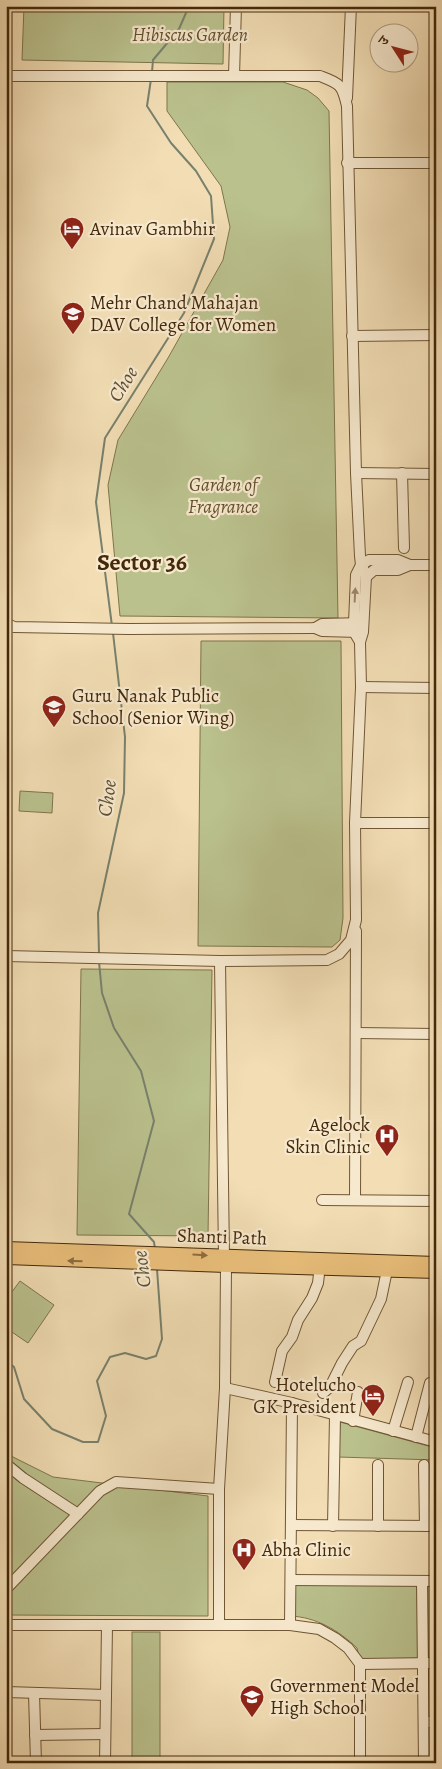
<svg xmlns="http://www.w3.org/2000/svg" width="442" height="1769" font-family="Alegreya,'Noto Serif Devanagari',serif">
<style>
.green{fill:#bac18d;stroke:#7f754c}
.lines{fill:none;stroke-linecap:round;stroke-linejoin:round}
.stream{stroke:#78816d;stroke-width:2}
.minor-casing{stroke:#705635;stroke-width:12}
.major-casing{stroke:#44290b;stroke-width:14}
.minor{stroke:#f7e9ce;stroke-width:10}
.major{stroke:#e9be7a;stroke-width:12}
.oneway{fill:#9e896c}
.oneway2{fill:#8e6c3d}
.labels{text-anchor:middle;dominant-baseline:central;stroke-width:4.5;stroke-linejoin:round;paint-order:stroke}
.park-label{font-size:19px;font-style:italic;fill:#624f2c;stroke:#f7e9ce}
.poi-label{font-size:19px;fill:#44290b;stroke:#f7e9ce;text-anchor:start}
.street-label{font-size:19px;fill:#44290b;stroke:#f7e9ce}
.water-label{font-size:20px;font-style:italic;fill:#5a4e34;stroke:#f7e9ce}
.district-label{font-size:24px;font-weight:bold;fill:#44290b;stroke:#f7e9ce}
</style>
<rect width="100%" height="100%" fill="#f2ddb4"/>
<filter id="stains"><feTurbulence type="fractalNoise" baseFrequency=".004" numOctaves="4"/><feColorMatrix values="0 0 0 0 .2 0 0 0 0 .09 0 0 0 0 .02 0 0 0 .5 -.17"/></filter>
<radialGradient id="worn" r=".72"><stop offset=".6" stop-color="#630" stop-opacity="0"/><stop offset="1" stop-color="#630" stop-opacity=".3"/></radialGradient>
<!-- green -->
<g class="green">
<path d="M24,6H224L223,64L22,60Z"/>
<path d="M167,82H283L307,90L318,98L329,111L338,618L120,616L108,485L118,440L168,358L223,260L230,227L221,186L167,111Z"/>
<path d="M201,641H341L343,918L340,940L332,947L198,946Z"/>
<path d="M20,791L53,793L52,813L19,811Z"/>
<path d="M81,969L212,970L208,1236L77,1235Z"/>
<path d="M20,1281L54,1305L28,1343L6,1328V1300Z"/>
<path d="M340,1422L436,1448V1460L338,1457Z"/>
<path d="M6,1449L13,1457L53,1477L208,1496V1616L6,1615Z"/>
<path d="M291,1580L436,1581V1663L360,1664L357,1648C338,1630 316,1617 290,1616Z"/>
<rect x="132" y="1632" width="28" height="131"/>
</g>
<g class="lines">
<!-- stream -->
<g class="stream">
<path d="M152,72L153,60L179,29L189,6"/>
<path d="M112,626L96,502L105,438L184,313L214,239L211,196L196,171L171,143L147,106L151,79"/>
<path d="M99,954L98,913L124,793L125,737L113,633"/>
<path d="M99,962L102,993L114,1028L141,1071L154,1121L129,1214L154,1242L155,1249"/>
<path d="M6,1360L14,1367L24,1399L52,1429L83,1442H98L106,1416L97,1381L110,1357L125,1353L146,1359L156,1356L162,1339L157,1269"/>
</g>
<defs>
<g id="minor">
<path d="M431,6H436"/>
<path d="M6,76H320C340,84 342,84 347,106L356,473L360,556L361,565L367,576"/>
<path d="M234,76L236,6"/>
<path d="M347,98L351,6"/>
<path d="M347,163H436"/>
<path d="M352,336L436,335"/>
<path d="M356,473L436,474"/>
<path d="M402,473L404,548"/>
<path d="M6,623L14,627L129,629L315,628L322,624L363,623"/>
<path d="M315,628L322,631L360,632"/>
<path d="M360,642L354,632V623L356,575L361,565L369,560H398L410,565H436"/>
<path d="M361,687L436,688"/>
<path d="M355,823H436"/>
<path d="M6,956L220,961L327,960L339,954L351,940L356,920L355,823L361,687L360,642L363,632L366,577L374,570H398L410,565"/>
<path d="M220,961L224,1257"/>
<path d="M357,1033L436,1034"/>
<path d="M322,1200L436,1201"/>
<path d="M355,1200L356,931"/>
<path d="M275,1382L282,1351L292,1337L298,1320L312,1298L318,1283L319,1274"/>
<path d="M225,1388L292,1403L436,1442"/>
<path d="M323,1393L330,1387L342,1363L353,1346L361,1341L381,1299L386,1275"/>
<path d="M353,1421L358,1392"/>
<path d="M393,1431L408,1382"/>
<path d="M416,1437L430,1383"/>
<path d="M6,1464L23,1478L78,1514"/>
<path d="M424,1465L425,1526"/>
<path d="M291,1525L436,1526"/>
<path d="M333,1526L335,1416"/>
<path d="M378,1526V1465"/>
<path d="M291,1580L436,1581"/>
<path d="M422,1581L424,1763"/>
<path d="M6,1589L100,1491L116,1482L219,1489"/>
<path d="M219,1625V1489L225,1388L226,1266"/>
<path d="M290,1625L292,1403"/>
<path d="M6,1627L10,1625H290L319,1629L335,1638L348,1648L360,1664V1763"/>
<path d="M360,1664L436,1663"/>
<path d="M6,1692L106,1695"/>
<path d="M34,1693L36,1763"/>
<path d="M424,1722H436"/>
<path d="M35,1735L105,1734"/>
<path d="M105,1763L107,1625"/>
</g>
<g id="major">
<path d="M6,1248L436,1263"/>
<path d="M6,1258L226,1266L436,1272"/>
</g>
</defs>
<!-- minor casing -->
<use href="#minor" class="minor-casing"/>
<!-- major casing -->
<use href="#major" class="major-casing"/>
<!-- minor -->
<use href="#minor" class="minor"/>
<!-- major -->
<use href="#major" class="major"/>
</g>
<!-- one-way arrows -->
<defs><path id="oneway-solid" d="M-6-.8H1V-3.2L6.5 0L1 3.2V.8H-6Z" transform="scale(1.25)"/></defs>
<use class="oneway" href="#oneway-solid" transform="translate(355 595) rotate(-87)"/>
<g class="oneway2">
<use href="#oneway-solid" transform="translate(200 1255) rotate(3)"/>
<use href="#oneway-solid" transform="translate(75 1261) rotate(-178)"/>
</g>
<!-- icons -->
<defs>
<symbol id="hotel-pin" viewBox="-11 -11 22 30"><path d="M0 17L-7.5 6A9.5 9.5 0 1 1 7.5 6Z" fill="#8f2418" stroke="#f7e9ce"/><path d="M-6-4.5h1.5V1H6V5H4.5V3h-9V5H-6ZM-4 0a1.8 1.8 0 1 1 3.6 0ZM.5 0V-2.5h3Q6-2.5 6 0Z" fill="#fff"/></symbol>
<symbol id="university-pin" viewBox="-11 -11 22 30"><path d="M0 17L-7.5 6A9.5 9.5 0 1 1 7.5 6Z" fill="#8f2418" stroke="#f7e9ce"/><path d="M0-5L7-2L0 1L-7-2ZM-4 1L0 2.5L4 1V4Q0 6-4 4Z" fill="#fff"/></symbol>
<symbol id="school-pin" viewBox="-11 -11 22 30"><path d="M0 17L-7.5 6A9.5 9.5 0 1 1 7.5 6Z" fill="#8f2418" stroke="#f7e9ce"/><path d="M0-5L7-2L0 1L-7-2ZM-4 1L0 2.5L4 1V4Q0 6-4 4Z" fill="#fff"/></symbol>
<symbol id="hospital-pin" viewBox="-11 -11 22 30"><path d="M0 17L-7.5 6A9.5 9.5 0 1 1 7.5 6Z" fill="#8f2418" stroke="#f7e9ce"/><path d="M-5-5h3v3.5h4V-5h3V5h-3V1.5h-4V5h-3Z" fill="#fff"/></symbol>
</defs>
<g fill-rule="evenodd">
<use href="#hotel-pin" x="58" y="215" width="28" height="38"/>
<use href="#university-pin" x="59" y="300" width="28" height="38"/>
<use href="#school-pin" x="40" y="693" width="28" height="38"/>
<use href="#hospital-pin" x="373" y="1122" width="28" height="38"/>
<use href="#hotel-pin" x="359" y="1382" width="28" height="38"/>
<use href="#hospital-pin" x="230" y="1536" width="28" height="38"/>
<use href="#school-pin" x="238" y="1683" width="28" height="38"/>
</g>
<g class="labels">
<!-- park labels -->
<g class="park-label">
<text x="190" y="35">Hibiscus Garden</text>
<text x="223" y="485">Garden of<tspan x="223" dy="22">Fragrance</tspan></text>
</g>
<!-- poi labels -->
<g class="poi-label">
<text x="90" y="229">Avinav Gambhir</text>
<text x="90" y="303">Mehr Chand Mahajan<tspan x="90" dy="22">DAV College for Women</tspan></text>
<text x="72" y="696">Guru Nanak Public<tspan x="72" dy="22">School (Senior Wing)</tspan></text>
<text x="370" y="1125" text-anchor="end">Agelock<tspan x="370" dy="22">Skin Clinic</tspan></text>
<text x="356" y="1385" text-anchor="end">Hotelucho<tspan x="356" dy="22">GK President</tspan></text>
<text x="262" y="1550">Abha Clinic</text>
<text x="270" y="1686">Government Model<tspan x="270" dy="22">High School</tspan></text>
</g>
<!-- street labels -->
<g class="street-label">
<text transform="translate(222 1237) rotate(2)">Shanti Path</text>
</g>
<!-- water labels -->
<g class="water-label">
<text transform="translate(123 384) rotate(-58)">Choe</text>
<text transform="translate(107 798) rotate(-82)">Choe</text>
<text transform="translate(142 1269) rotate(-97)">Choe</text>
</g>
<!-- district labels -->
<g class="district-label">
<text x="142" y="562">Sector 36</text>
</g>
</g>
<!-- margin -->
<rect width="442" height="1769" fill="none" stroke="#f2ddb4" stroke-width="25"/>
<rect x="8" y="8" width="427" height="1754" fill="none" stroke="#44290b" stroke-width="2.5"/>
<rect x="12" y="12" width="417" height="1744" fill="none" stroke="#44290b"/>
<!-- north arrow -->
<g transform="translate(394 48) rotate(306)"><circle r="24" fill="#f7e9ce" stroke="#af9c80"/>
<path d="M0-4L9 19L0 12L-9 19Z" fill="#8f2418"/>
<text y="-8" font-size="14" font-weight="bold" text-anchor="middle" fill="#44290b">उ</text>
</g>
<rect width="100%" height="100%" filter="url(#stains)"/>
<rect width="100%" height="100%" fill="url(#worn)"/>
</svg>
